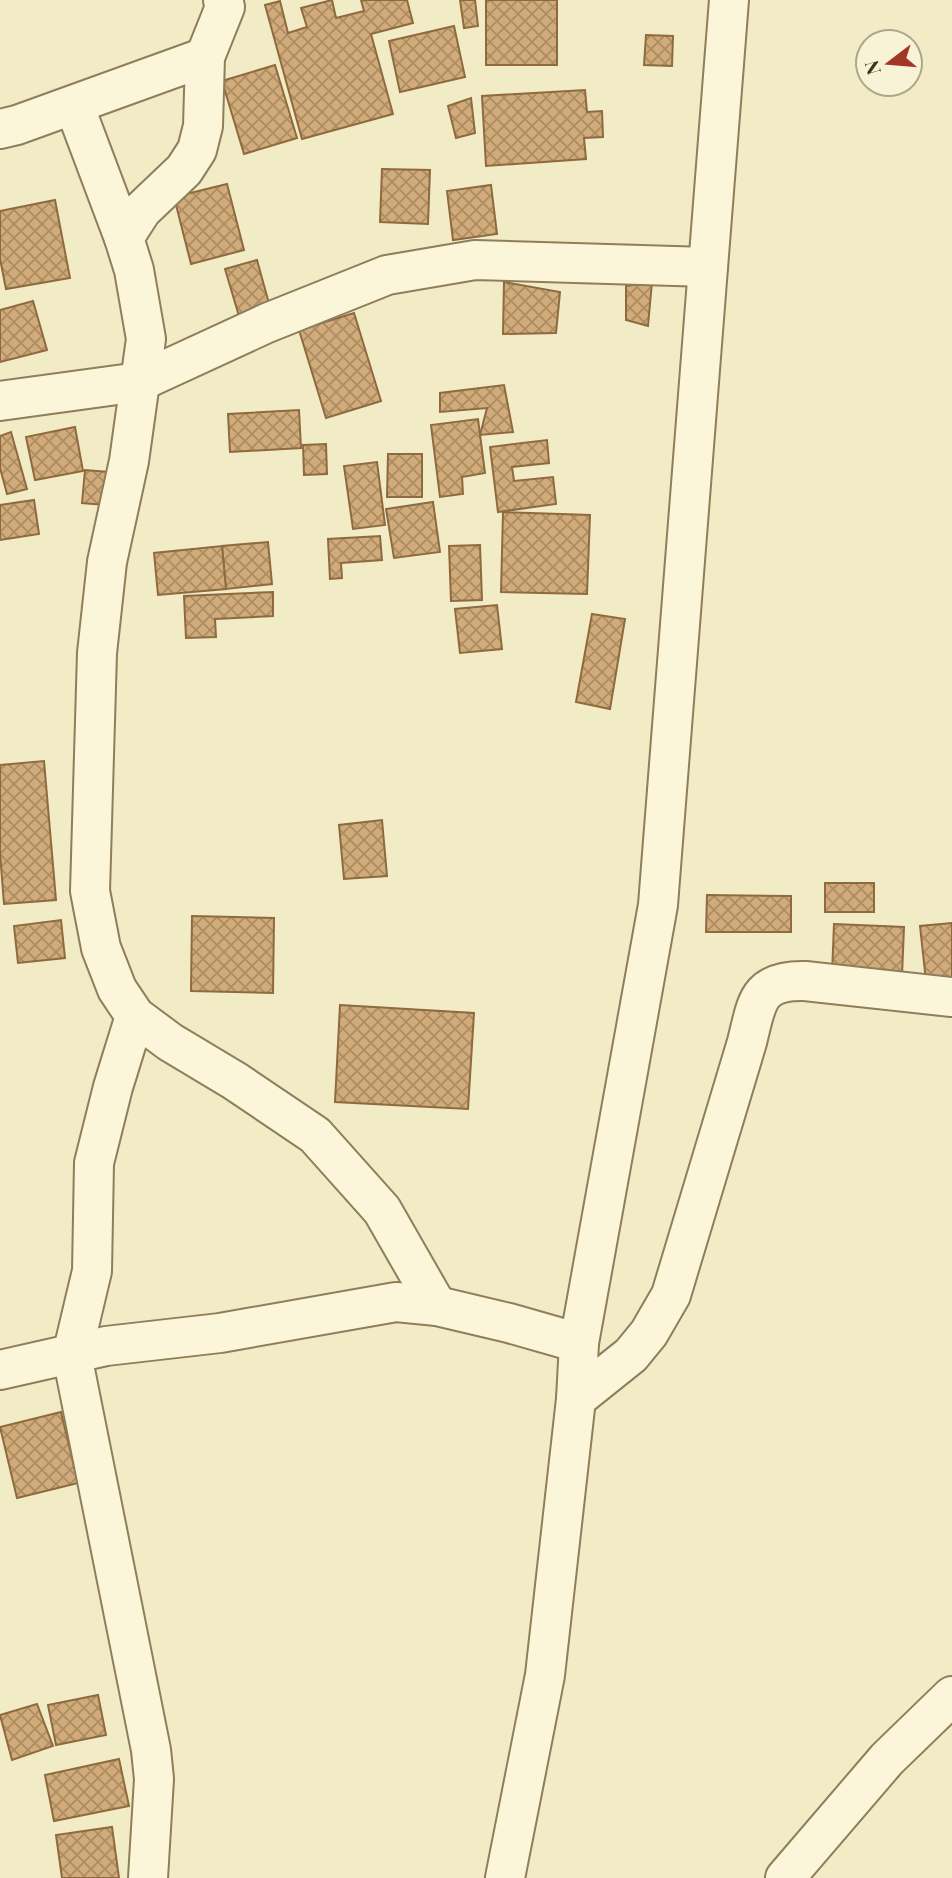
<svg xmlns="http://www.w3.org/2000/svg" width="952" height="1878" font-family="'Playfair Display',serif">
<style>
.building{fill:url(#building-cross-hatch);stroke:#8f6a3e;stroke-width:2}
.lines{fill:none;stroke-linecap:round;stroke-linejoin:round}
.minor-casing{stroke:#8e7e5a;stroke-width:42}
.minor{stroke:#fbf6da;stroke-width:38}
</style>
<defs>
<pattern id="building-cross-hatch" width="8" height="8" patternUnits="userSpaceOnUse" patternTransform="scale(1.75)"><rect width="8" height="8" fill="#d2ab7a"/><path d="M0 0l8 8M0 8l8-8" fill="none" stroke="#ac8c63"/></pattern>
</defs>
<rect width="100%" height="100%" fill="#f1ebc6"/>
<!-- building -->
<g class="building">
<path d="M332,0L336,18L364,11L361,0H407L413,23L371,34L393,114L302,139L265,5L280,1L288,33L307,27L301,8Z"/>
<path d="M460,0H475L478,26L464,28Z"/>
<rect x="486" y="0" width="71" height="65"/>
<path d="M454,26L465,77L400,92L389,41Z"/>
<path d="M646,35L673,36L672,66L644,65Z"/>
<path d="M275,65L297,138L244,154L222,81Z"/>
<path d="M585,90L587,112L602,111L603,137L584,138L586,159L486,166L482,96Z"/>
<path d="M471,98L475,133L456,138L448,106Z"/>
<path d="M382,169L430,170L428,224L380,222Z"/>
<path d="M227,184L244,250L191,264L174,197Z"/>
<path d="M491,185L497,234L453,240L447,191Z"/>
<path d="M55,200L70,278L6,289L0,259V211Z"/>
<path d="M257,260L270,307L239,316L225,269Z"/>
<path d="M504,282L560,292L556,333L503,334Z"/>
<path d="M652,282L648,326L626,320V286Z"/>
<path d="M33,301L47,350L0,362V310Z"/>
<path d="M354,313L381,401L326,418L299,330Z"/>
<path d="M504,385L513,432L480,435L487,408L440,412V393Z"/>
<path d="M299,410L301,448L230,452L228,414Z"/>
<path d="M478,419L485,473L462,477L463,494L440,497L431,425Z"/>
<path d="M75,427L83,471L35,480L26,437Z"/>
<path d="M11,432L27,489L7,494L0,468V436Z"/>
<path d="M547,440L549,463L512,467L514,481L553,477L556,504L498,512L490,447Z"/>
<path d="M326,444L327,474L304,475L303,445Z"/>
<path d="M388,454H422V497H387Z"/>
<path d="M377,462L385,525L353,529L344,466Z"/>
<path d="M85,470L108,472L105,505L82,503Z"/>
<path d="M34,500L39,534L0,540V505Z"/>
<path d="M433,502L440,552L394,558L386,509Z"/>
<path d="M503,512L590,515L587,594L501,592Z"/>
<path d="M380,536L382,560L341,563L342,578L330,579L328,539Z"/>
<path d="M268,542L272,584L226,589L222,546Z"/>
<path d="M480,545L482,600L451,601L449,546Z"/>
<path d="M222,546L226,589L158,595L154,553Z"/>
<path d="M273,592V616L215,619L216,637L186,638L184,596Z"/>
<path d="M497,605L502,649L460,653L455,609Z"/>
<path d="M592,614L625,619L610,709L576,702Z"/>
<path d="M44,761L56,900L4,904L0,853V765Z"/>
<path d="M382,820L387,876L344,879L339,825Z"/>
<rect x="825" y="883" width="49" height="29"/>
<path d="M707,895L791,896V932H706Z"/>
<path d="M192,916L274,918L273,993L191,991Z"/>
<path d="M61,920L65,958L18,963L14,926Z"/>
<path d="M952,923V979L926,981L920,926Z"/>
<path d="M834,924L904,927L902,976L832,974Z"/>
<path d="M340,1005L474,1013L468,1109L335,1102Z"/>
<path d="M61,1412L78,1483L17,1498L0,1427Z"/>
<path d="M98,1695L106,1735L56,1745L48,1705Z"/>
<path d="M37,1704L53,1746L12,1760L0,1715Z"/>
<path d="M119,1759L129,1806L54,1821L45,1775Z"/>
<path d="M112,1827L119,1878H62L56,1835Z"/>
</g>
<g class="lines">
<defs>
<g id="minor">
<path d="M223,0L225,7L205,57L203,126L197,150L184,170L142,210L124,238L134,270L146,339L129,461L107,562L97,653L90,891L101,948L117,989L135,1016L170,1042L235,1081L315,1135L382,1210L437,1306"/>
<path d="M74,105L124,238"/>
<path d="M0,129L17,125L205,57"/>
<path d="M0,401L139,382L267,323L387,275L475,260L708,267"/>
<path d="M135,1016L113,1087L94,1163L92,1271L72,1355L151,1750L154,1779L148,1878"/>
<path d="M0,1370L106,1346L220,1333L396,1302L437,1306L509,1323L579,1343"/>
<path d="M576,1399L631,1355L649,1333L671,1295L747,1042C757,1003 756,980 805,981L952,997"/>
<path d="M505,1878L545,1675L576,1399L579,1343L658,905L729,0"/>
<path d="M785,1878L887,1759L952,1696"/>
</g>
</defs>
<!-- minor casing -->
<use href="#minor" class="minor-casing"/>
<!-- minor -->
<use href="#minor" class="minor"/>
</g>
<!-- north arrow -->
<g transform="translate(889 63) rotate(254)"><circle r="33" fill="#f8f3d6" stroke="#aea68d" stroke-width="2"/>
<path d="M0-5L12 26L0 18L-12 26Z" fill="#a23726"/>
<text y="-10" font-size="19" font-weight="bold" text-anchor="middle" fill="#3e321f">N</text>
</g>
</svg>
